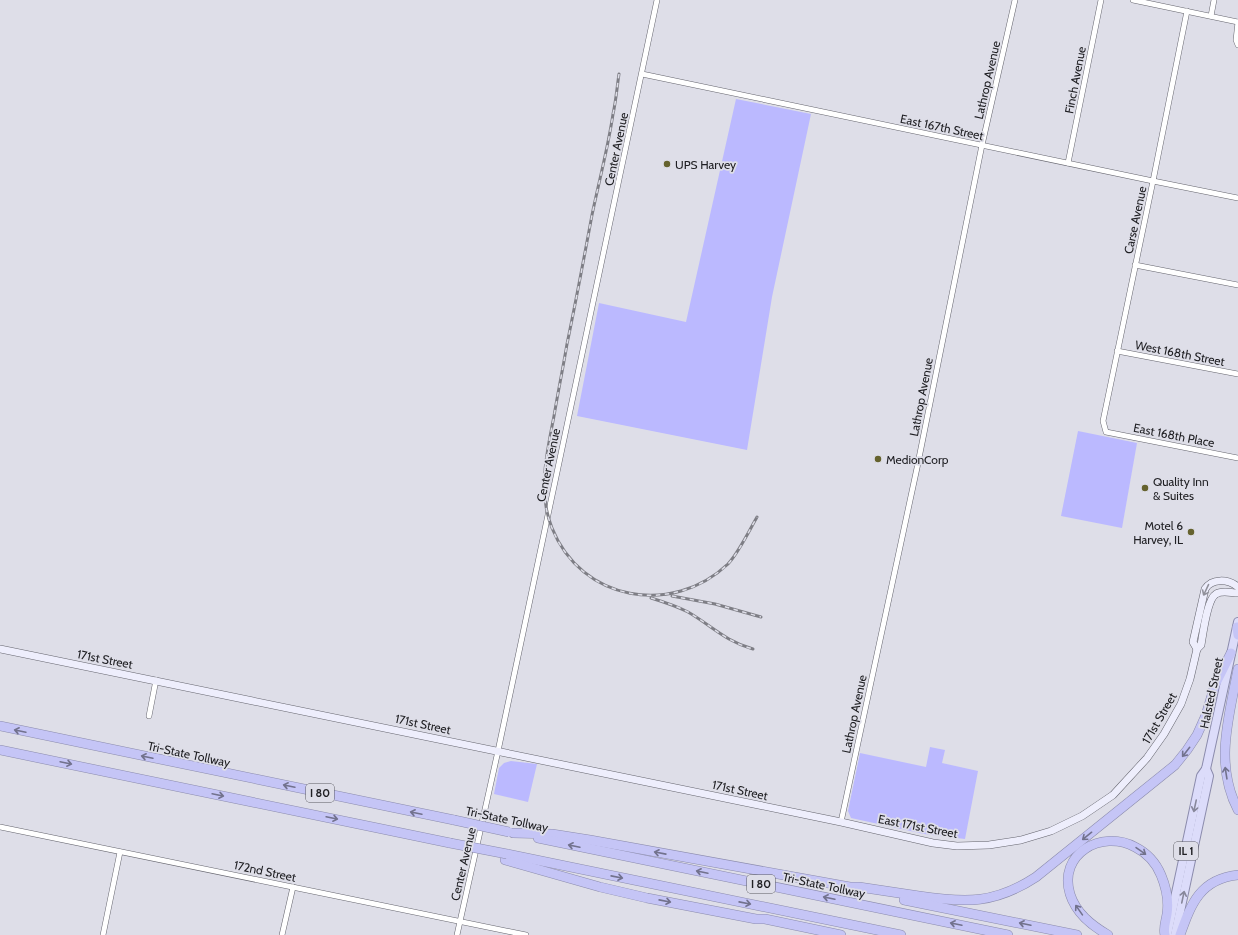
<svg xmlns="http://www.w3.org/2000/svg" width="1238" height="935" font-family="Cabin,sans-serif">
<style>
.green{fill:#bbb9ff}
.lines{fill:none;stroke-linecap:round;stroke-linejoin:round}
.street-casing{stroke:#64646d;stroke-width:6}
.secondary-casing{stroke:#64646d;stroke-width:8}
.primary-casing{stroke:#8b8bac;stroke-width:10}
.highway-casing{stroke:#8b8bac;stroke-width:10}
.street{stroke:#fff;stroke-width:5}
.secondary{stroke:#eeeefc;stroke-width:7}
.primary{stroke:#dcdcfa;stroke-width:8}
.highway{stroke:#c5c5f6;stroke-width:9}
.rail-casing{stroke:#7e7e85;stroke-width:3}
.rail{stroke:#dedee8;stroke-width:1.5;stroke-dasharray:4.5;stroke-linecap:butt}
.highway-bridge-casing{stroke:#8b8bac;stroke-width:10;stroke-linecap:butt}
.highway-bridge{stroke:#c5c5f6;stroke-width:9}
.oneway{stroke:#91919b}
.oneway2{stroke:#72728d}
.oneway3{stroke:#87879a}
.poi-dot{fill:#65622e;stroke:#dedee8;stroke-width:1.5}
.labels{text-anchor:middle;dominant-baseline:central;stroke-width:3.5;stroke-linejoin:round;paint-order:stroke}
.shield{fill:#dedee8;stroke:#59595f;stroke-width:1}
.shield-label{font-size:11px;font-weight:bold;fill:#202024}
.street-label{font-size:12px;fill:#202024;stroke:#dedee8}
.poi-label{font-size:12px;fill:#202024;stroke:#dedee8;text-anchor:start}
</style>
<rect width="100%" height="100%" fill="#dedee8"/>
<!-- green -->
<g class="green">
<path d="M736,99L811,114L772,297L747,450L577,416L599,303L686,322Z"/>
<path d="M1078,431L1137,443L1122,528L1061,516Z"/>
<path d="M930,747L945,750L942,763L978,771L965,839L924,834L851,818L848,811L860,753L926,767Z"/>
<path d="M511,761L537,764L528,802L494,794L499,768L504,763Z"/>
</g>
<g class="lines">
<defs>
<g id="street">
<path d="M1133,0L1238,22"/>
<path d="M1187,11L1153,181L1103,421L1106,432L1238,458"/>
<path d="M1211,16L1214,0"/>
<path d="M1238,22L1236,40L1238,45"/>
<path d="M642,74L1153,181L1238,198"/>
<path d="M1068,163L1101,0"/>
<path d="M1135,265L1238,285"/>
<path d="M1117,351L1238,374"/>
<path d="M149,716L156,680"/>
<path d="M841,822L917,468L982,145L1015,0"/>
<path d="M0,827L526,935"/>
<path d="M103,935L120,852"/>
<path d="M282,935L293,887"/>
<path d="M457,935L498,751L657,0"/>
</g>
<g id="secondary">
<path d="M0,649L841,822L933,843L957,846L989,845L1021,840L1051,831L1082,816L1113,795L1147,758L1164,734L1181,704L1190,679L1197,649L1201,645C1203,634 1207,599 1216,594C1222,590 1231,593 1238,593"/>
<path d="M1197,649L1193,642L1205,589C1212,578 1228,579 1238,587"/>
</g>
<g id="primary">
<path d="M1167,935L1201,776L1206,769L1238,622"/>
<path d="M1175,935L1209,776L1206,769"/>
</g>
<g id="highway">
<path d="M1237,627L1238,635"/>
<path d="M1238,669C1229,717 1214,764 1238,810"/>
<path d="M0,726L454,820"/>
<path d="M0,750L450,843"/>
<path d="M513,833L552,834L590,840L850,887H859C879,890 899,893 919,896C966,903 995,904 1036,877L1175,765L1187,750L1197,735L1206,715L1215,685L1231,653"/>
<path d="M538,838L1008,935"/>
<path d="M507,854L901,935"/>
<path d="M505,860L600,887L647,898L756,919H765L841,935"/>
<path d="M904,900L1077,935"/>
<path d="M1108,935C1091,925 1076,913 1070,894C1058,854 1101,829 1135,847C1147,853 1156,863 1161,875C1166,887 1169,901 1167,914C1166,921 1163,928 1165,935"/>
<path d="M1180,935C1191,904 1200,879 1238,875"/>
</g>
</defs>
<!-- street casing -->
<use href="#street" class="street-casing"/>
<!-- secondary casing -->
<use href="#secondary" class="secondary-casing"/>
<!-- primary casing -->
<use href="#primary" class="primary-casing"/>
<!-- highway casing -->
<use href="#highway" class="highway-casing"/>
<!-- street -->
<use href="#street" class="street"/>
<!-- secondary -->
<use href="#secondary" class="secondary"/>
<!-- primary -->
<use href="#primary" class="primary"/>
<!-- highway -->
<use href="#highway" class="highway"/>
<defs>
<g id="rail">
<path d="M619,74C617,87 616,101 613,114C608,148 599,181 592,215C584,258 576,301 567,344C563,368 558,392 554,416C547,453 537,491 552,528C581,601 672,617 728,564C739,552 749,531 757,517"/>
<path d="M672,596L715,604L761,617"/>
<path d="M651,598C664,602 676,606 688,612C712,626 725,641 753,649"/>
</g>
</defs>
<!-- rail casing -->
<use href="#rail" class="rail-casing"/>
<!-- rail -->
<use href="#rail" class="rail"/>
<defs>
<g id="highway-bridge">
<path d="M454,820L509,832"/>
<path d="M450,843L507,854"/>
</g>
</defs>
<!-- highway-bridge casing -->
<use href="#highway-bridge" class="highway-bridge-casing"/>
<!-- highway-bridge -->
<use href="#highway-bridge" class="highway-bridge"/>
</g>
<!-- one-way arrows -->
<defs><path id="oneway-shaft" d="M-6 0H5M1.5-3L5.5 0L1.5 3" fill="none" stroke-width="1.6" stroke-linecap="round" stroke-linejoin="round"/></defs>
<use class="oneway" href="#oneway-shaft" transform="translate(1206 590) rotate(115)"/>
<g class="oneway2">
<use href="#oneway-shaft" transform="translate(20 731) rotate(-168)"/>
<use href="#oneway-shaft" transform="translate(1186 752) rotate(128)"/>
<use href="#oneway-shaft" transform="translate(147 757) rotate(-168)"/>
<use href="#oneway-shaft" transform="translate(66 763) rotate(12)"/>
<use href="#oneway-shaft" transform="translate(1226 773) rotate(-99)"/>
<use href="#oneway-shaft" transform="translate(289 786) rotate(-168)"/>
<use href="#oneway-shaft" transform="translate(218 795) rotate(12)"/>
<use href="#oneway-shaft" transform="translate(416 813) rotate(-168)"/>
<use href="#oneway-shaft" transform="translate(332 818) rotate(12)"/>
<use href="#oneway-shaft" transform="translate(1087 836) rotate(141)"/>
<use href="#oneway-shaft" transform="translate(574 846) rotate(-168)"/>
<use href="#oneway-shaft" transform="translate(1141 851) rotate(35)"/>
<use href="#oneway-shaft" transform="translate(660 853) rotate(-169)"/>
<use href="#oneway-shaft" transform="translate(702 872) rotate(-168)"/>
<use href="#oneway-shaft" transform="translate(617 877) rotate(11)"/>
<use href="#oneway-shaft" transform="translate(829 898) rotate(-168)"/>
<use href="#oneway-shaft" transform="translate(665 901) rotate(11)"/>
<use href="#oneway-shaft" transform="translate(745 903) rotate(11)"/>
<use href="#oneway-shaft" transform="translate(1079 910) rotate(-125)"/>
<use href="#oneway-shaft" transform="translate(956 924) rotate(-168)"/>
<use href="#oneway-shaft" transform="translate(1025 924) rotate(-168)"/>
</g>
<g class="oneway3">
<use href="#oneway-shaft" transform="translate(1195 806) rotate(102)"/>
<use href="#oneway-shaft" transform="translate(1183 897) rotate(-78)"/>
</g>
<!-- markers -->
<g class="poi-dot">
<circle cx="667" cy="164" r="4"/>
<circle cx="878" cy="459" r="4"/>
<circle cx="1145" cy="488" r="4"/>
<circle cx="1191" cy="532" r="4"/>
</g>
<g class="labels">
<!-- shield labels -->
<g class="shield">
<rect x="306" y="784" width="28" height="18" rx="3"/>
<rect x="1174" y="842" width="24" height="18" rx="3"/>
<rect x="747" y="875" width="28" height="18" rx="3"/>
</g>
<g class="shield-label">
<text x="320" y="793">I 80</text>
<text x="1186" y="851">IL 1</text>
<text x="761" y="884">I 80</text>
</g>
<!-- street labels -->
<g class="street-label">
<text transform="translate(987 80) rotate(-77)">Lathrop Avenue</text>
<text transform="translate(1075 80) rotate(-79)">Finch Avenue</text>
<text transform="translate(942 127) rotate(12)">East 167th Street</text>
<text transform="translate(616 149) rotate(-78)">Center Avenue</text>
<text transform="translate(1135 220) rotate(-78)">Carse Avenue</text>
<text transform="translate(1180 353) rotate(11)">West 168th Street</text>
<text transform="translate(921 397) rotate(-79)">Lathrop Avenue</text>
<text transform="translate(1174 435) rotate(11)">East 168th Place</text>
<text transform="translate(548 465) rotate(-78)">Center Avenue</text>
<text transform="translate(105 659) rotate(11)">171st Street</text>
<text transform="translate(1211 693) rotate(-78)">Halsted Street</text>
<text transform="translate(854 714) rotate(-78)">Lathrop Avenue</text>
<text transform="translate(1159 718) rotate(-60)">171st Street</text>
<text transform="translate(423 724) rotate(12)">171st Street</text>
<text transform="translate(189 754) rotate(12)">Tri-State Tollway</text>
<text transform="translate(740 790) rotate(12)">171st Street</text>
<text transform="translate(507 819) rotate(12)">Tri-State Tollway</text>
<text transform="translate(918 826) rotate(11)">East 171st Street</text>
<text transform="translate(463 864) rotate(-77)">Center Avenue</text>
<text transform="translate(265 871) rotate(12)">172nd Street</text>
<text transform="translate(824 885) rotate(12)">Tri-State Tollway</text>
</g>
<!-- poi labels -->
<g class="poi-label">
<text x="675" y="164">UPS Harvey</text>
<text x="886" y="459">MedionCorp</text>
<text x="1153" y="481">Quality Inn<tspan x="1153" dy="14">&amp; Suites</tspan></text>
<text x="1183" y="525" text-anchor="end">Motel 6<tspan x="1183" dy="14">Harvey, IL</tspan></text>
</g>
</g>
</svg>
